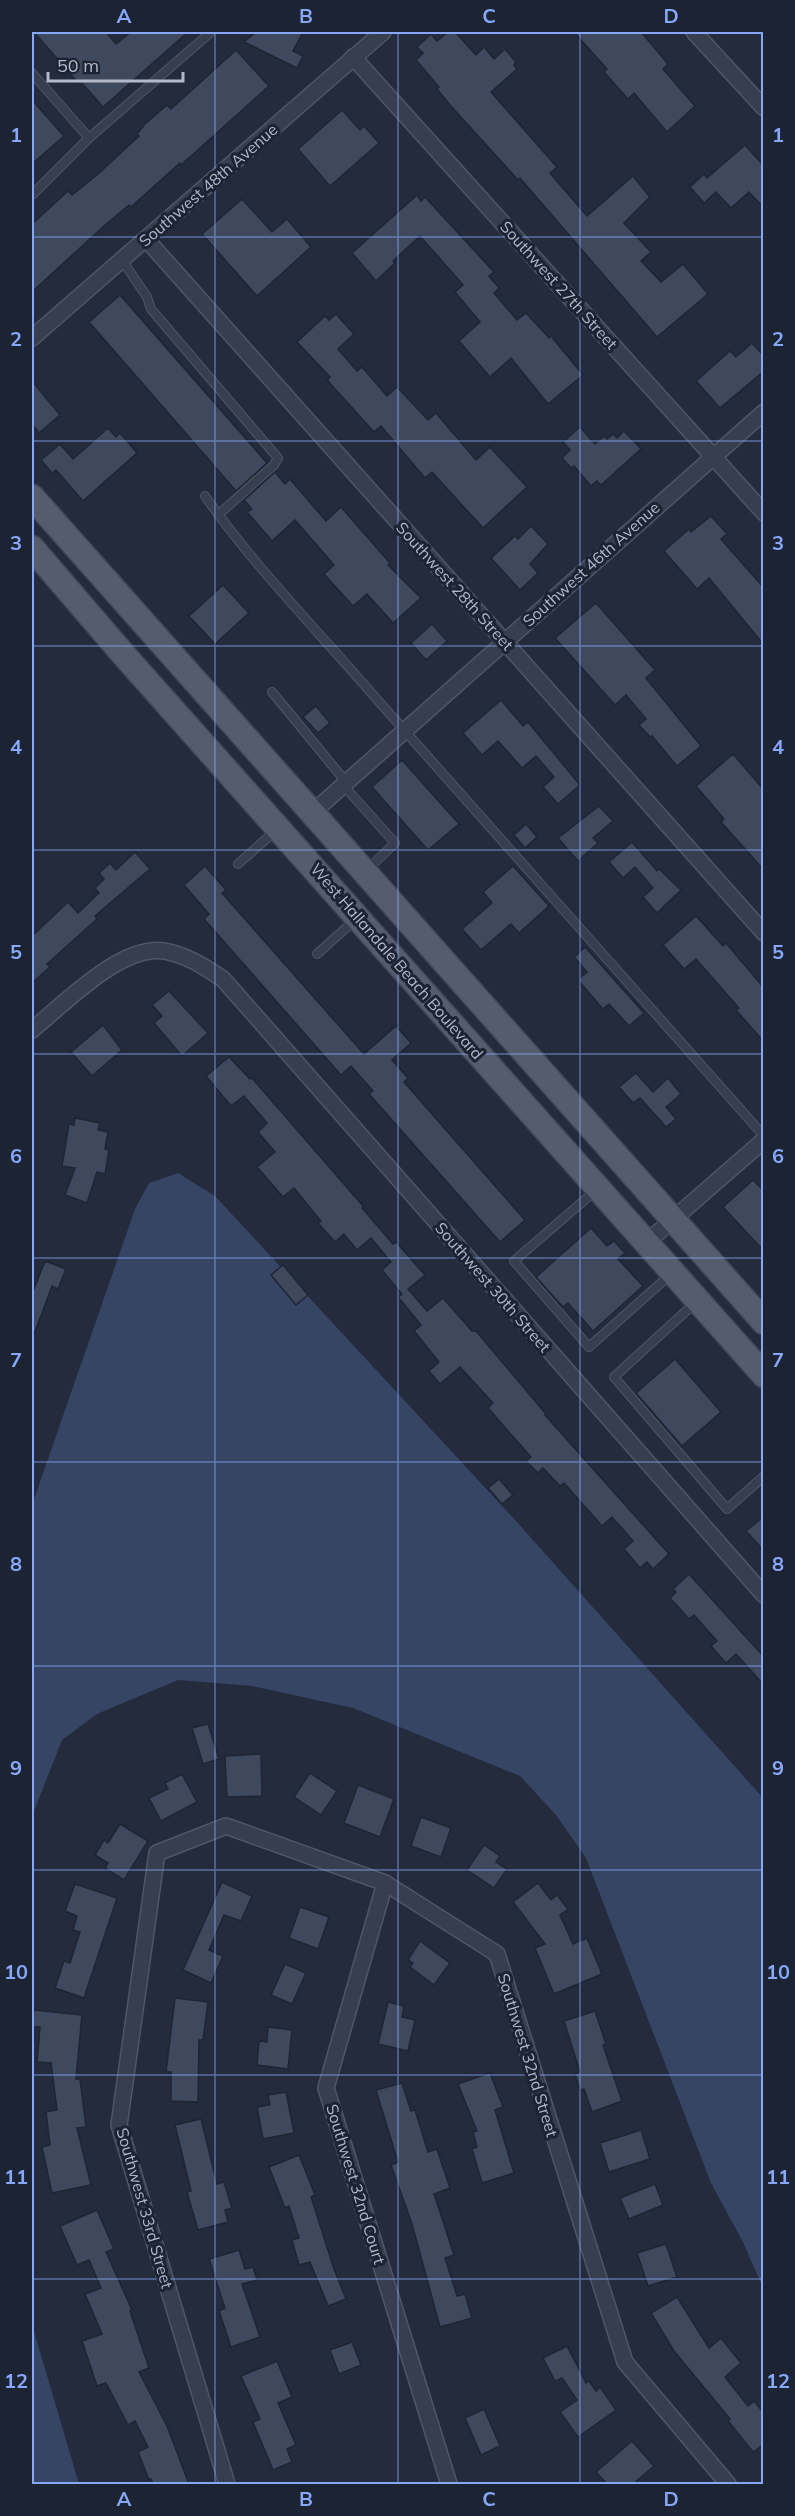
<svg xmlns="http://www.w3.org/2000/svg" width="795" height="2516" font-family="Mulish,sans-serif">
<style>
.water{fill:#364564}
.building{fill:#3f495d;stroke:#1e2534;stroke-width:1.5}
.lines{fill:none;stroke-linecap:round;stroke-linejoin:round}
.service-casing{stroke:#4f5665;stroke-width:10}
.minor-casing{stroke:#4f5665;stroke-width:18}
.primary-casing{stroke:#404756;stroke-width:27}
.service{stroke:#373e4d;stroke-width:8}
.minor{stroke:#373e4d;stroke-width:15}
.primary{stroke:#555d6d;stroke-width:24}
.grid{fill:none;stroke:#87a7fa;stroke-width:1.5;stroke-opacity:0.55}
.labels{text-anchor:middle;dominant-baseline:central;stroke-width:6;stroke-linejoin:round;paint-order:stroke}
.street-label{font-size:16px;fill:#b3b9c9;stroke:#1c2332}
.neatline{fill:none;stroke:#87a7fa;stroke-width:2}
.grid-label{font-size:20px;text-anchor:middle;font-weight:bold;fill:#87a7fa}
</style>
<rect width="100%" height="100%" fill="#232b3d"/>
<!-- water -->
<g class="water">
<path d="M178,1173L215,1196L516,1521L763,1798V2288L743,2242L711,2183L586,1858L556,1815L520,1776L353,1708L252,1686L178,1680L97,1714L62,1740L32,1816V1505L135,1209L149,1183Z"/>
<path d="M32,2323L35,2335L79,2484H32Z"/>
</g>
<!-- building -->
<g class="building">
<path d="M34,32H106L116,44L131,32H188L103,107L82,83L80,85Z"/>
<path d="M256,32H303L293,51L303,56L297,68L244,42Z"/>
<path d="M448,32H455L476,55L484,47L494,59L505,49L516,62L514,65L517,69L491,92L557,167L550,173L587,216L633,176L650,197L624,223L651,252L641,261L661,282L683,264L708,294L657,337L520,178L518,180L450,105L437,89L439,87L416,60L423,53L417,47L431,34L437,41Z"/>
<path d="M574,32H641L668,64L663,69L695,106L667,132L634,93L628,99L604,72L607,69Z"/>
<path d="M236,50L269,86L181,165L180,163L131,207L129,205L104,226L32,292V224L68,191L72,195L98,174L139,136L137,134L145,124L167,105L171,109Z"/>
<path d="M32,100L64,136L32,164Z"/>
<path d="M342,110L360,130L364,126L379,143L330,186L298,149Z"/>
<path d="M745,145L764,166V208L749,192L731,208L716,192L704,203L690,187L704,174L707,178Z"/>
<path d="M417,195L421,201L425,197L494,272L489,276L499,288L494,293L517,320L526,313L549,338L551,336L583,375L548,404L511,358L490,377L459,341L480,322L455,292L463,285L420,236L393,261L395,263L376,281L352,253Z"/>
<path d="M242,199L272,232L287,219L311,247L257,296L202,234Z"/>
<path d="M120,295L267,463L236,491L89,322Z"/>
<path d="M336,314L354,334L338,349L357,371L362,367L387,396L397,387L428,420L436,413L476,460L490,447L527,487L483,528L432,472L425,478L381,426L374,432L327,380L330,377L297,342L325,316L329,320Z"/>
<path d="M752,343L764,356V371L720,408L696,381L730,351L736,357Z"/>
<path d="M32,381L60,415L39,433L32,424Z"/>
<path d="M580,427L595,444L604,436L607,439L613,434L617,438L624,431L641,449L601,485L597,481L591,486L574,466L571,468L562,458L570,450L563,442Z"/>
<path d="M108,428L116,437L120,433L137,453L83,501L56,470L52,473L41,460L60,444L73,459Z"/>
<path d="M275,472L285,484L290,479L326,521L341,507L390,563L388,565L421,598L393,623L367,594L353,606L324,574L334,565L295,520L272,541L247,512L252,509L244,500Z"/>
<path d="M711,516L727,534L721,539L764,588V645L709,578L697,589L664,551L689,529L691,532Z"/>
<path d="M531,526L548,544L530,564L538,573L520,590L491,558L515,536L518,539Z"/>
<path d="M223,585L249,613L215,644L189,616Z"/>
<path d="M596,603L655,670L646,678L701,746L677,766L652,736L650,737L639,725L646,719L626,695L615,705L555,638Z"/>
<path d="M432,624L447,641L426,660L411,643Z"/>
<path d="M501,700L523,726L528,722L580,785L558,804L543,787L554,777L536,756L522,768L498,741L482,755L463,733Z"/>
<path d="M316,706L330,723L318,733L303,717Z"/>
<path d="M733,754L764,790V870L721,822L724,819L696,786Z"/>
<path d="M402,760L459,824L428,850L372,787Z"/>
<path d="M599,806L613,821L593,838L598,843L578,861L558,838Z"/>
<path d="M526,824L537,837L525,848L514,835Z"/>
<path d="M632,842L657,871L659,869L681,890L657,913L643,897L653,888L635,867L623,878L609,862Z"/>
<path d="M135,852L150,869L95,916L97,919L47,964L50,967L32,983V936L68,902L78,913L99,893L95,888L104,879L99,873L110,863L116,870Z"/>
<path d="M205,866L226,890L222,893L364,1054L396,1026L411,1043L392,1060L408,1078L404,1082L525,1220L500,1242L369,1094L373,1091L351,1066L341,1075L204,919L209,914L184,885Z"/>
<path d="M513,866L549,906L519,933L511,924L481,950L462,929L492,903L483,892Z"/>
<path d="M696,916L723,946L726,943L764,988V1042L736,1010L739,1008L696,959L684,969L663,945Z"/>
<path d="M585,947L644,1013L629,1026L609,1004L603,1009L578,980L587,972L574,957Z"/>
<path d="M169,991L208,1033L182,1056L154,1023L162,1016L152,1005Z"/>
<path d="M103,1025L122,1050L92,1076L71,1052Z"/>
<path d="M229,1057L250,1079L252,1078L363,1206L362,1208L393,1244L396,1242L425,1275L408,1289L427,1311L443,1298L472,1331H476L546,1414L545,1415L669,1554L653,1569L647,1562L640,1568L624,1549L633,1541L612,1517L602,1526L564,1483L560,1486L543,1468L538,1473L526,1461L531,1457L488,1408L493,1403L460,1367L440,1384L429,1371L439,1362L414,1331L421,1325L398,1297L402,1294L382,1270L391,1262L371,1238L357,1250L344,1234L335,1242L318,1223L321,1221L294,1188L283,1197L257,1167L275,1152L258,1132L267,1123L244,1096L231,1106L206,1076Z"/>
<path d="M636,1073L653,1092L668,1078L681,1094L666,1107L676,1119L666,1127L640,1098L633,1103L619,1087Z"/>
<path d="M75,1118L100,1123L98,1130L108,1132L105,1149L109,1150L105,1174L97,1172L87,1203L65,1195L75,1168L62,1166L69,1124L74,1125Z"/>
<path d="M753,1180L764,1191V1251L723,1207Z"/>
<path d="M591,1228L607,1246L614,1241L625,1253L618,1259L643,1286L593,1331L568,1303L563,1307L536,1277Z"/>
<path d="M45,1261L66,1269L58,1289L52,1286L33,1337L32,1294Z"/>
<path d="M283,1265L308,1295L296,1305L271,1275Z"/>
<path d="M675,1359L721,1412L682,1446L636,1393Z"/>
<path d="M499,1479L513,1495L502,1504L488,1488Z"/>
<path d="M764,1516V1551L746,1531Z"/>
<path d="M689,1574L764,1657V1685L736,1654L726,1663L711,1646L717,1641L694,1615L689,1619L670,1598L676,1592L673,1589Z"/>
<path d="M208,1724L219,1759L203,1764L192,1728Z"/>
<path d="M261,1754L262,1796L227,1797L225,1756Z"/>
<path d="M310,1773L337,1791L321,1815L294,1797Z"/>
<path d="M182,1774L197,1802L161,1821L149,1798L168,1789L165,1783Z"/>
<path d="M358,1785L394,1799L380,1837L344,1823Z"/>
<path d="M421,1817L451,1828L441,1857L411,1846Z"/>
<path d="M120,1824L148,1841L124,1880L105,1868L108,1863L95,1855L104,1840L108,1843Z"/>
<path d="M484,1845L500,1856L496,1862L507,1869L494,1888L467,1870Z"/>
<path d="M222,1882L252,1896L241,1921L224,1915L209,1950L223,1956L211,1983L183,1970Z"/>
<path d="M538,1883L551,1900L557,1895L568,1909L560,1915L573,1944L587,1938L602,1974L554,1994L535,1948L545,1944L513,1902Z"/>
<path d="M75,1884L117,1898L84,1998L55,1988L64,1961L70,1963L80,1932L73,1930L77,1916L65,1911Z"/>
<path d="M300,1907L329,1917L318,1949L289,1938Z"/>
<path d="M420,1941L450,1963L434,1985L410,1967L413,1963L408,1960Z"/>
<path d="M285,1964L306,1973L292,2004L271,1995Z"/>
<path d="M175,1998L208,2002L203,2040H199L198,2102L171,2101V2072H166Z"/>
<path d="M388,2002L404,2006L402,2017L415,2020L408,2051L378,2044Z"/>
<path d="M34,2010L82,2015L76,2079H80L86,2127L77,2128L91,2185L52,2193L42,2147L50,2145L46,2112L57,2110L51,2063L37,2062L40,2027H32Z"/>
<path d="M595,2011L606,2044L603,2045L622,2101L592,2112L584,2089L580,2090L575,2074L580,2072L564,2021Z"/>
<path d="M268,2027L292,2030L288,2069L257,2065L259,2041L267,2042Z"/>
<path d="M490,2073L503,2107L495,2110L514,2173L482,2183L472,2149L477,2147L473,2132L477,2131L458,2084Z"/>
<path d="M402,2083L411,2111L415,2110L428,2152L437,2149L450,2188L434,2194L454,2255L445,2258L457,2296L465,2294L472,2318L440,2327L412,2224L391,2165L398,2162L376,2090Z"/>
<path d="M286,2092L294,2133L263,2139L257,2107L270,2105L268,2095Z"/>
<path d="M201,2119L217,2184L224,2182L232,2208L225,2210L228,2222L198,2230L187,2192L191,2191L175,2125Z"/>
<path d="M641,2130L650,2159L609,2172L600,2143Z"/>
<path d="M299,2155L315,2195L311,2197L334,2269L346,2299L328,2306L310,2262L299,2265L292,2240L299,2238L289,2206L285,2208L269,2167Z"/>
<path d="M655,2184L663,2205L629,2219L620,2198Z"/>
<path d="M97,2210L114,2249L106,2252L132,2310L130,2311L149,2368L139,2372L167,2426L189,2484H153L151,2479L149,2480L138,2452L148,2447L135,2421L128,2425L106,2383L97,2386L82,2341L102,2334L85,2294L101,2288L89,2260L77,2265L60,2226Z"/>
<path d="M666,2244L677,2277L648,2286L637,2253Z"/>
<path d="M239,2250L245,2269L253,2267L257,2280L242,2284L260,2337L231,2347L219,2311L225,2308L209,2259Z"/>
<path d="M677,2297L709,2348L721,2338L741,2363L725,2377L748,2406L754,2401L764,2413V2444L753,2452L728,2421L730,2419L674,2351L651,2313Z"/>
<path d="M352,2342L361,2365L339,2374L330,2350Z"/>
<path d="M567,2346L586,2383L589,2381L596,2391L600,2387L616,2410L578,2437L560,2412L577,2400L562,2378L555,2381L543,2358Z"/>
<path d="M277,2361L292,2397L278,2403L296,2445L287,2449L292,2462L273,2470L253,2422L260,2419L241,2376Z"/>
<path d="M484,2409L500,2446L481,2455L465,2418Z"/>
<path d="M632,2441L654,2466L633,2484H607L596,2472Z"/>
</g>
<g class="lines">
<defs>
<g id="service">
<path d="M32,73L89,138"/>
<path d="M32,195L89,138L211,32"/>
<path d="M122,260L147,297L151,309L278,458L274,465L218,515"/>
<path d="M205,496C257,570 322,635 381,704C508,849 637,991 764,1136"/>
<path d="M272,692L346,782"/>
<path d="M343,785L395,843L367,870"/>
<path d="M238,864L275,831"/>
<path d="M317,954L356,919"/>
<path d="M595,1191L514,1261L589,1347L671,1274"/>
<path d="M697,1301L614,1377L727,1509L764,1476"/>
</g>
<g id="minor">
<path d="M694,32L764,108"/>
<path d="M353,57L764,513"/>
<path d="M146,239L764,933"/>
<path d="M32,338L383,32"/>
<path d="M312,813L764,412"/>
<path d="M32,1030C65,1003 125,940 169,952C190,957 206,968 223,979L764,1595"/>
<path d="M646,1243L764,1140"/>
<path d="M385,1883L326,2088L449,2484"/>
<path d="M227,2484L119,2125L157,1853L226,1826L385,1883L497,1954L625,2362L728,2484"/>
</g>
<g id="primary">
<path d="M32,497L764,1322"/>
<path d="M32,548L123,654L764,1375"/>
</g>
</defs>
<!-- service casing -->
<use href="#service" class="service-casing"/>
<!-- minor casing -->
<use href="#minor" class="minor-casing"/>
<!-- primary casing -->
<use href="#primary" class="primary-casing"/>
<!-- service -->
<use href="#service" class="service"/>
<!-- minor -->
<use href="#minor" class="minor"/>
<!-- primary -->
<use href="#primary" class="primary"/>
</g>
<!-- grid -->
<path class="grid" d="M215,32V2484M398,32V2484M580,32V2484M32,237H764M32,441H764M32,646H764M32,850H764M32,1054H764M32,1258H764M32,1462H764M32,1666H764M32,1870H764M32,2075H764M32,2279H764"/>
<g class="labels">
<!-- street labels -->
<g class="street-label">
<text transform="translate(208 185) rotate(-41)">Southwest 48th Avenue</text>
<text transform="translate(559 285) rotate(48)">Southwest 27th Street</text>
<text transform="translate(591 564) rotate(-42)">Southwest 46th Avenue</text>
<text transform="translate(455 586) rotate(48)">Southwest 28th Street</text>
<text transform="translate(397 961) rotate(49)">West Hallandale Beach Boulevard</text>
<text transform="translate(493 1287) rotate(49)">Southwest 30th Street</text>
<text transform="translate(528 2055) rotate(73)">Southwest 32nd Street</text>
<text transform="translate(356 2184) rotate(73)">Southwest 32nd Court</text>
<text transform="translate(145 2208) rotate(74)">Southwest 33rd Street</text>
</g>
</g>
<!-- border -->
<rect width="795" height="2516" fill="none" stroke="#1c2332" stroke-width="66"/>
<!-- scale -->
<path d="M48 72v9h135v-9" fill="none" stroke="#b3b9c9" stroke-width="3"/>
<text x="57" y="72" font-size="18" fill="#b3b9c9" stroke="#1c2332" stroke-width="4.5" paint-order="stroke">50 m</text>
<rect x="33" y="33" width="729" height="2450" class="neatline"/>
<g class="grid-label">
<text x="124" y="23">A</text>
<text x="306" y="23">B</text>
<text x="489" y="23">C</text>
<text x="671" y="23">D</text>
<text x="16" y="142">1</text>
<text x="778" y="142">1</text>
<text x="16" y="346">2</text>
<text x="778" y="346">2</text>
<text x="16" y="550">3</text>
<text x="778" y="550">3</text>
<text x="16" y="754">4</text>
<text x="778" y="754">4</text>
<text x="16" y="959">5</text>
<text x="778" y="959">5</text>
<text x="16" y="1163">6</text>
<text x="778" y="1163">6</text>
<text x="16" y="1367">7</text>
<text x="778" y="1367">7</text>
<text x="16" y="1571">8</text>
<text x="778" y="1571">8</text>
<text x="16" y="1775">9</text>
<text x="778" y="1775">9</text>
<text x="16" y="1979">10</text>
<text x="778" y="1979">10</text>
<text x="16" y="2184">11</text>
<text x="778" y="2184">11</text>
<text x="16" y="2388">12</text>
<text x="778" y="2388">12</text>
<text x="124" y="2506">A</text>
<text x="306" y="2506">B</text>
<text x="489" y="2506">C</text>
<text x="671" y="2506">D</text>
</g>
</svg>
